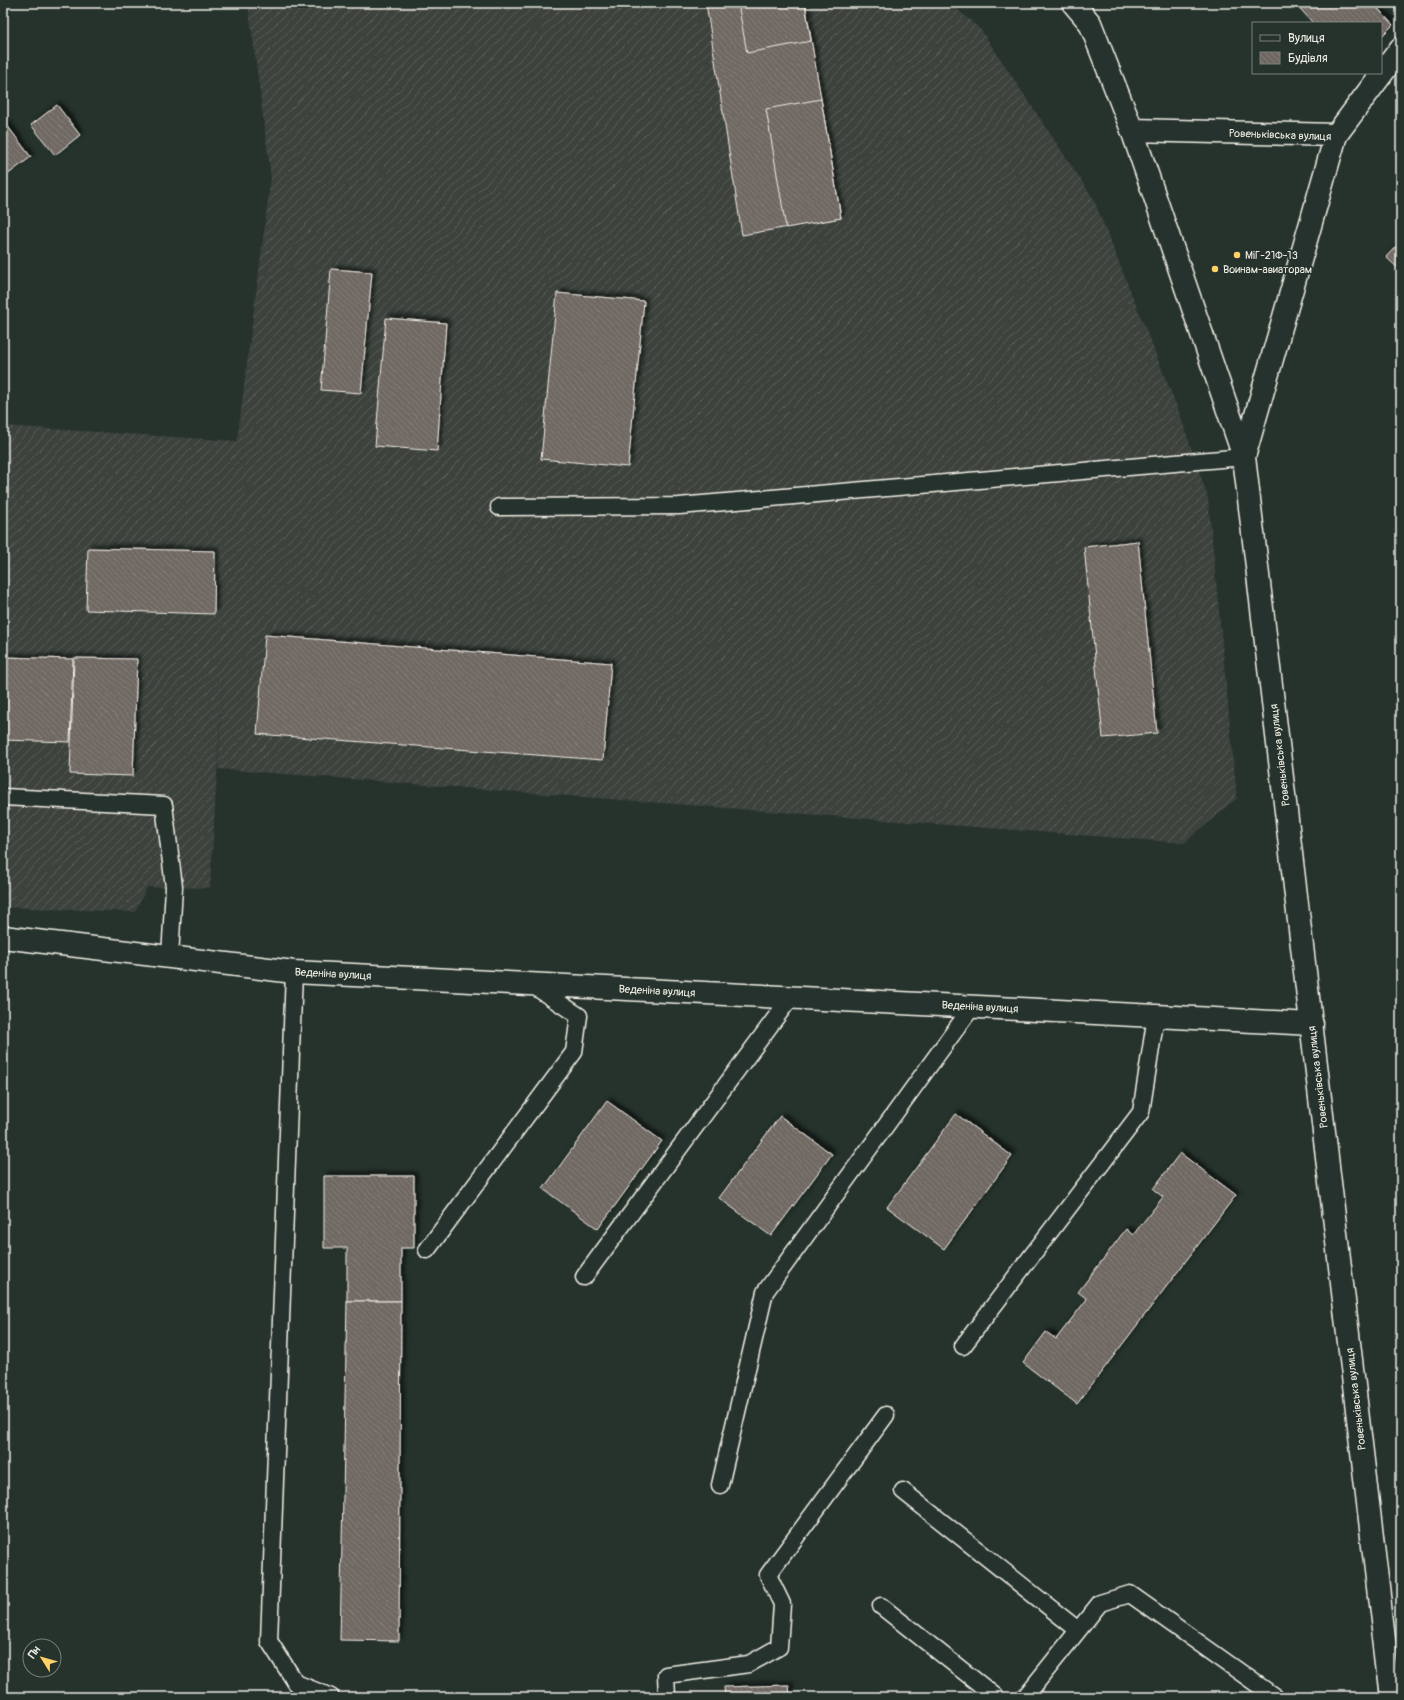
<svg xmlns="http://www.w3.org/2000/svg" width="1404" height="1700" font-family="Pangolin,sans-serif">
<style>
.industrial{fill:url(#industrial-furrows)}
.building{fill:url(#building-back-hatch);stroke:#f4f1e8;filter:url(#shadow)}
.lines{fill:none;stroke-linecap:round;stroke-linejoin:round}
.lane-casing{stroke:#f4f1e8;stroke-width:19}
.street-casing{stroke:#f4f1e8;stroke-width:25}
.lane{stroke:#26332d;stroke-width:16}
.street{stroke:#26332d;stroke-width:22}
.poi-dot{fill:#ffd166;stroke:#26332d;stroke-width:1.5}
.labels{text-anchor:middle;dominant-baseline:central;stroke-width:3.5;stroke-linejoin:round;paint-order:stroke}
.street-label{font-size:11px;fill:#f4f1e8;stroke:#26332d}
.poi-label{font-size:11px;fill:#f4f1e8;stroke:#26332d;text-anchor:start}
</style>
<defs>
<pattern id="industrial-furrows" width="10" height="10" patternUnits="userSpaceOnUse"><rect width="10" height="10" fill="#3c433d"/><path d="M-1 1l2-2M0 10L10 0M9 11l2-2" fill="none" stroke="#595f59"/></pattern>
<pattern id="building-back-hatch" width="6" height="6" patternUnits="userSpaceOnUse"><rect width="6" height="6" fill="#706762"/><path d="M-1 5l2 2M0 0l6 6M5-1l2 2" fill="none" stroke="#857d78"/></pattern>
<filter id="shadow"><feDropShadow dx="3.5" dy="-3.5" stdDeviation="2" flood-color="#0009"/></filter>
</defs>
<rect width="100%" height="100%" fill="#26332d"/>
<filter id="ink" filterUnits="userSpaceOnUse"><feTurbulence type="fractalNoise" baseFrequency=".025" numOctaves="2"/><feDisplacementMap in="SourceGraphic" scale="8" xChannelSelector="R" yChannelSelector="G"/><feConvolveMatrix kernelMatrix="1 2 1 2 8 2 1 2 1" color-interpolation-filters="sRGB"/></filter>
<g filter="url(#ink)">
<!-- industrial -->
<path class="industrial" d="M248,3H950L981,30L1093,198L1179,412L1208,498L1237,798L1184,843L218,769L224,657L210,888L147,887L135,912L3,907V426L237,441L271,177Z"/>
<!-- building -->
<g class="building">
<path d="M706,3H805L841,218L742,235Z"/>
<path d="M738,3H805L811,41L747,53Z"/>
<path d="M1295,3H1373L1393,25L1381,37V23H1313Z"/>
<path d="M821,99L841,218L786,228L766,109Z"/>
<path d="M57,105L80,135L55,155L31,125Z"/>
<path d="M3,120L31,157L7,175L3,170Z"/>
<path d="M1401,241V271L1386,257Z"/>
<path d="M331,269L372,272L361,393L321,390Z"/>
<path d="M557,293L644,301L628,467L541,459Z"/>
<path d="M386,318L446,323L437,451L375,446Z"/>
<path d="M1138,541L1157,733L1103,738L1084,547Z"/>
<path d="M88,548L215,551L214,614L86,610Z"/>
<path d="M265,635L611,663L603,760L257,734Z"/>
<path d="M3,657L73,659L70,742L3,740Z"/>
<path d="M74,658L137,659L133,776L70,774Z"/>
<path d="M607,1101L662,1141L598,1229L543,1189Z"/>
<path d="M956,1114L1012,1156L944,1249L887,1207Z"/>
<path d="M780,1116L832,1154L771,1236L719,1198Z"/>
<path d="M1180,1153L1236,1195L1077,1404L1023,1363L1046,1332L1056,1339L1087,1299L1078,1292L1126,1229L1133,1235L1163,1197L1153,1189Z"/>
<path d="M324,1176H414V1248H401V1301H347V1248H324Z"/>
<path d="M347,1301H401L399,1641L340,1640Z"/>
<path d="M789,1685L790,1697H725L724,1687Z"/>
</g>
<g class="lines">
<defs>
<g id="lane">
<path d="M499,507L679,506L1244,457"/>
<path d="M3,797L164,805L174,887L170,957"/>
<path d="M294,972L269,1641L296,1683L331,1697"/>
<path d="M427,1250L574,1052L579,1016L531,984"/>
<path d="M584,1277L791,997"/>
<path d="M963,1346L1141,1112L1156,1016"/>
<path d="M720,1485L765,1292L972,1007"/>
<path d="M903,1491L1078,1630"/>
<path d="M881,1606L996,1697"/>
<path d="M667,1697L666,1675L749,1664L779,1647L782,1604L768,1575L886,1415"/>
<path d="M1025,1697L1100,1603L1130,1594L1275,1697"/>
</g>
<g id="street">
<path d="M1073,3L1090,23L1132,130"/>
<path d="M1336,135L1401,48"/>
<path d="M1244,457L1336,135L1132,130L1244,457L1391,1697"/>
<path d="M3,937L294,972L1312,1024"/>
</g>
</defs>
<!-- lane casing -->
<use href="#lane" class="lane-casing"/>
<!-- street casing -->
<use href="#street" class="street-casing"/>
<!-- lane -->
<use href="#lane" class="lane"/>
<!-- street -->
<use href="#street" class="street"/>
</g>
</g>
<!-- markers -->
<g class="poi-dot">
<circle cx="1237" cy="255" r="4"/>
<circle cx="1215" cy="269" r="4"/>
</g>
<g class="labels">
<!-- street labels -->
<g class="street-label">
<text transform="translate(1280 135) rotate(2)">Ровеньківська вулиця</text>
<text transform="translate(1280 755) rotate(-97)">Ровеньківська вулиця</text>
<text transform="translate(333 974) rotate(3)">Веденіна вулиця</text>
<text transform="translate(657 991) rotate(3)">Веденіна вулиця</text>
<text transform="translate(980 1007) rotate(3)">Веденіна вулиця</text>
<text transform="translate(1318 1077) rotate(-97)">Ровеньківська вулиця</text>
<text transform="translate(1356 1399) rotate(-97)">Ровеньківська вулиця</text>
</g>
<!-- poi labels -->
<g class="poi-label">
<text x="1245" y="255">МіГ-21Ф-13</text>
<text x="1223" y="269">Воинам-авиаторам</text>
</g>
</g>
<!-- margin -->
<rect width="1404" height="1700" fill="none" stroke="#26332d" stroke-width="16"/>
<rect x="8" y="8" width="1388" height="1684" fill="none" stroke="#f4f1e8" stroke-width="1.5" filter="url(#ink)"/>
<!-- legend -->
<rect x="1252" y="22" width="130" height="52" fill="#26332d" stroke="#787f78"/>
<rect x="1260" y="35" width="20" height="6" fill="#26332d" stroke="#787f78"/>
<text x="1288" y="42" font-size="12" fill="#f4f1e8">Вулиця</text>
<rect x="1260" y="52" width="20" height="12" fill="url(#building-back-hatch)" stroke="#787f78"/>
<text x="1288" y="62" font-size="12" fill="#f4f1e8">Будівля</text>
<!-- north arrow -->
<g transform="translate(42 1658) rotate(307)"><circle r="19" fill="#26332d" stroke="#787f78"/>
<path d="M0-3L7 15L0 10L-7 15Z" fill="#ffd166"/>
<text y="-6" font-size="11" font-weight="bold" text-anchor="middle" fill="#f4f1e8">Пн</text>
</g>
</svg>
